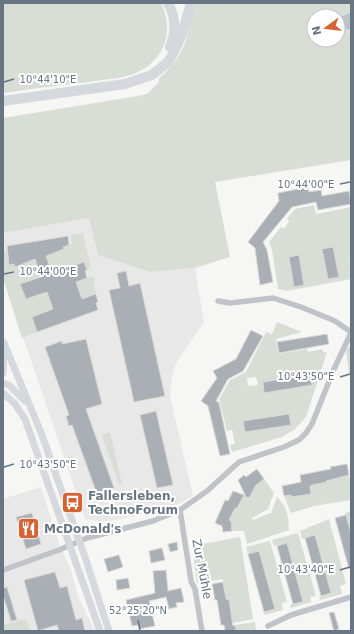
<svg xmlns="http://www.w3.org/2000/svg" width="354" height="634" font-family="'DejaVu Sans',sans-serif">
<style>
.built{fill:#e7e8e7}
.green{fill:#d8ddd5;fill-rule:evenodd}
.water{fill:#bac4c9}
.building{fill:#a9afb5;stroke:#d8d8d6}
.lines{fill:none;stroke-linecap:round;stroke-linejoin:round}
.street{stroke:#c0c3c7;stroke-width:5.5}
.secondary{stroke:#d5d8dc;stroke-width:7}
.highway{stroke:#d5d8dc;stroke-width:10}
.ticks{fill:none;stroke:#687582;stroke-width:1.5}
.labels{text-anchor:middle;dominant-baseline:central;stroke-width:4;stroke-linejoin:round;paint-order:stroke}
.poi-label{font-size:12px;font-weight:bold;fill:#687582;stroke:#fff;text-anchor:start}
.street-label{font-size:12px;fill:#687582;stroke:#fff}
.ticks-label{font-size:10px;text-anchor:middle;fill:#687582;stroke:#fff;stroke-width:4;stroke-linejoin:round;paint-order:stroke}
</style>
<rect width="100%" height="100%" fill="#f6f7f4"/>
<!-- built -->
<g class="built">
<path d="M89,218L98,255L150,272L195,268L204,322L176,363L171,380L170,396L193,496L178,504L156,511L107,522L85,519L3,278V233Z"/>
<path d="M41,487L58,541L71,570L78,596L95,631H3V499Z"/>
</g>
<!-- green -->
<g class="green">
<path d="M3,3H161C174,29 166,57 140,71C125,79 105,79 88,82C60,85 31,89 3,93Z"/>
<path d="M197,3H351V12C344,14 339,15 340,23L348,29H351V160L215,182L230,257L195,268L150,272L98,255L89,218L3,233V118L138,96L147,94L159,82V78C173,67 184,51 188,33C190,23 192,12 197,3ZM314,16H338V40H314Z"/>
<path d="M314,205L316,214L351,207V252C348,260 351,271 351,279L287,291L278,289L272,250L269,242L281,227L284,229L289,221L287,219L295,209Z"/>
<path d="M82,233L83,234L91,268L87,270L84,262L52,273L46,256L64,249L63,247L72,244L71,235Z"/>
<path d="M7,250L10,265L14,264L15,267L35,259L41,277L20,284L26,299L47,292L53,309L32,317L37,332L22,338L3,278V251Z"/>
<path d="M93,276L96,294L82,299L76,282Z"/>
<path d="M277,322L302,332L276,339L278,354L307,349L308,352L322,349L323,352H327L306,417L295,429L282,437L232,452L230,445L235,444L232,430L227,431L219,399L230,380L246,372L266,332L272,334ZM310,375L312,385L264,393L263,382ZM256,377L258,385L248,386L247,378ZM289,414L291,424L244,421Z"/>
<path d="M348,347H351V373H349L346,352Z"/>
<path d="M110,432L122,484L119,485L102,435Z"/>
<path d="M349,475L351,486V500L314,506L291,513L284,496L291,495L292,497L311,494L310,486L312,485Z"/>
<path d="M264,479L274,493L268,509L252,518L253,520L271,513L277,497C288,508 288,516 289,530L247,544L244,531H232L231,522L229,520L235,508H237L244,495L249,498L254,489L252,488Z"/>
<path d="M351,511V534L345,513Z"/>
<path d="M329,519L346,584L340,586L342,594L320,600L319,597L331,593L315,535L302,539L300,531Z"/>
<path d="M298,533L316,596L310,597L311,602L291,608L290,605L303,601L287,544L274,546L272,540Z"/>
<path d="M240,537L253,619L233,623L226,599L223,579L197,583L192,546Z"/>
<path d="M270,541L287,602L282,603L283,610L265,615L264,612L275,609L259,551L248,554L246,547Z"/>
<path d="M26,619L30,631H3V625Z"/>
<path d="M255,622L256,631H236L235,625Z"/>
</g>
<!-- water -->
<path class="water" d="M351,12V29H344C333,20 342,15 351,12Z"/>
<!-- building -->
<g class="building">
<path d="M308,187L309,192L321,190L322,196L349,191L351,204L318,210L316,202L292,207L263,242L267,250L273,282L260,285L255,248L248,242L279,201L278,193Z"/>
<path d="M68,236L69,245L63,247L64,249L46,256L52,273L84,262L87,270L85,271L87,278L76,282L82,299L96,294L98,302L96,303L98,310L37,332L32,317L53,309L47,292L26,299L20,284L41,277L35,259L15,267L14,264L9,265L7,246Z"/>
<path d="M333,247L339,277L328,279L322,249Z"/>
<path d="M299,255L304,285L294,287L289,257Z"/>
<path d="M126,271L129,286L140,283L165,396L134,402L109,290L120,288L117,273Z"/>
<path d="M251,330L263,336L243,371L228,379L216,401L219,403L230,454L220,456L208,406L201,401L217,378L213,371L236,359Z"/>
<path d="M327,334L329,344L279,353L277,342Z"/>
<path d="M86,339L102,404L86,409L114,488L97,494L72,425L69,426L66,416L69,415L45,347L62,341V344Z"/>
<path d="M310,375L312,385L264,393L263,382Z"/>
<path d="M156,411L173,485L157,488L140,415Z"/>
<path d="M289,414L291,425L245,432L243,421Z"/>
<path d="M347,464L349,475L326,481L327,482L312,485L310,486L311,494L291,497V495L284,496L282,486L301,482L300,475L331,469L330,467Z"/>
<path d="M257,469L264,479L256,485L249,498L246,497L238,480L244,475L246,477Z"/>
<path d="M233,491L244,495L237,508H235L229,520L231,521L232,531L223,532L222,526L215,523L225,500L228,501Z"/>
<path d="M32,513L41,544L26,549L16,517Z"/>
<path d="M346,515L351,534V569H349L335,518Z"/>
<path d="M315,535L331,593L321,596L305,538Z"/>
<path d="M177,542L178,550L170,552L168,544Z"/>
<path d="M287,543L303,602L293,604L277,546Z"/>
<path d="M162,548L165,560L151,563L149,551Z"/>
<path d="M259,551L275,609L264,612L248,554Z"/>
<path d="M119,555L123,567L108,572L104,559Z"/>
<path d="M166,570L168,591L181,588L184,602L176,603L177,607L169,609L166,597L149,601L155,626L139,629L138,625L132,626L126,600L155,593L153,571Z"/>
<path d="M55,572L60,588L67,586L76,620L82,618L85,631H59L57,625L38,631L24,580Z"/>
<path d="M128,578L130,588L117,590L116,580Z"/>
<path d="M223,582L226,599L229,600L233,626L235,625L236,631H225L224,625H221L217,600H215L212,584Z"/>
<path d="M7,587L17,620L11,621L3,595V588Z"/>
<path d="M334,612L339,629L334,631L329,613Z"/>
</g>
<g class="lines">
<!-- street -->
<g class="street">
<path d="M218,301L230,303L273,298L301,307L335,321L351,332"/>
<path d="M180,510L191,581L195,589L202,631"/>
<path d="M3,570L59,550L87,538L153,521L180,510L207,491L239,462L284,447L299,440L306,433L312,424L334,369L351,333"/>
<path d="M268,626L291,615L351,597"/>
</g>
<!-- secondary -->
<g class="secondary">
<path d="M4,343L42,435L86,560L109,631"/>
<path d="M3,373L4,351"/>
<path d="M3,383L9,385L25,401"/>
<path d="M3,393L15,404L25,419L100,631"/>
</g>
<!-- highway -->
<g class="highway">
<path d="M168,3C176,17 176,33 170,47"/>
<path d="M3,101L125,84L152,75L168,62L174,52L182,34L191,3"/>
</g>
</g>
<!-- ticks -->
<path class="ticks" d="M4,82L14,79M340,184L350,182M4,274L14,272M340,377L350,374M4,467L14,464M340,570L350,567M138,620L140,630"/>
<!-- icons -->
<defs>
<symbol id="bus-square" viewBox="-11 -11 22 22"><rect x="-9" y="-9" width="18" height="18" rx="4" fill="#d56335" stroke="#fff"/><path d="M-5-6H5V4H4V6H2V4H-2V6H-4V4H-5ZM-3.5-4V0h7V-4ZM-3.5 1.2v1.5H-2V1.2ZM2 1.2v1.5H3.5V1.2Z" fill="#fff"/></symbol>
<symbol id="restaurant-square" viewBox="-11 -11 22 22"><rect x="-9" y="-9" width="18" height="18" rx="4" fill="#d56335" stroke="#fff"/><path d="M-5-6h1v4h1v-4h1v4h1v-4h1v5L-1.5 .5V6h-2V.5L-5-1ZM5-6V6H3V1.5H1.5Q1.5-4 5-6Z" fill="#fff"/></symbol>
</defs>
<g fill-rule="evenodd">
<use href="#bus-square" x="60" y="490" width="25" height="25"/>
<use href="#restaurant-square" x="16" y="516" width="25" height="25"/>
</g>
<g class="labels">
<!-- poi labels -->
<g class="poi-label">
<text x="88" y="496">Fallersleben,<tspan x="88" dy="14">TechnoForum</tspan></text>
<text x="44" y="529">McDonald's</text>
</g>
<!-- street labels -->
<g class="street-label">
<text transform="translate(202 569) rotate(79)">Zur Mühle</text>
</g>
</g>
<g class="ticks-label">
<text x="48" y="83">10°44'10"E</text>
<text x="306" y="188">10°44'00"E</text>
<text x="48" y="275">10°44'00"E</text>
<text x="306" y="380">10°43'50"E</text>
<text x="48" y="468">10°43'50"E</text>
<text x="306" y="573">10°43'40"E</text>
<text x="138" y="614">52°25'20"N</text>
</g>
<!-- border -->
<rect width="354" height="634" fill="none" stroke="#687582" stroke-width="8"/>
<!-- north arrow -->
<g transform="translate(326 28) rotate(255)"><circle r="19" fill="#ffffff" stroke="#c3c8cd"/>
<path d="M0-3L7 15L0 10L-7 15Z" fill="#d56335"/>
<text y="-6" font-size="11" font-weight="bold" text-anchor="middle" fill="#687582">N</text>
</g>
</svg>
